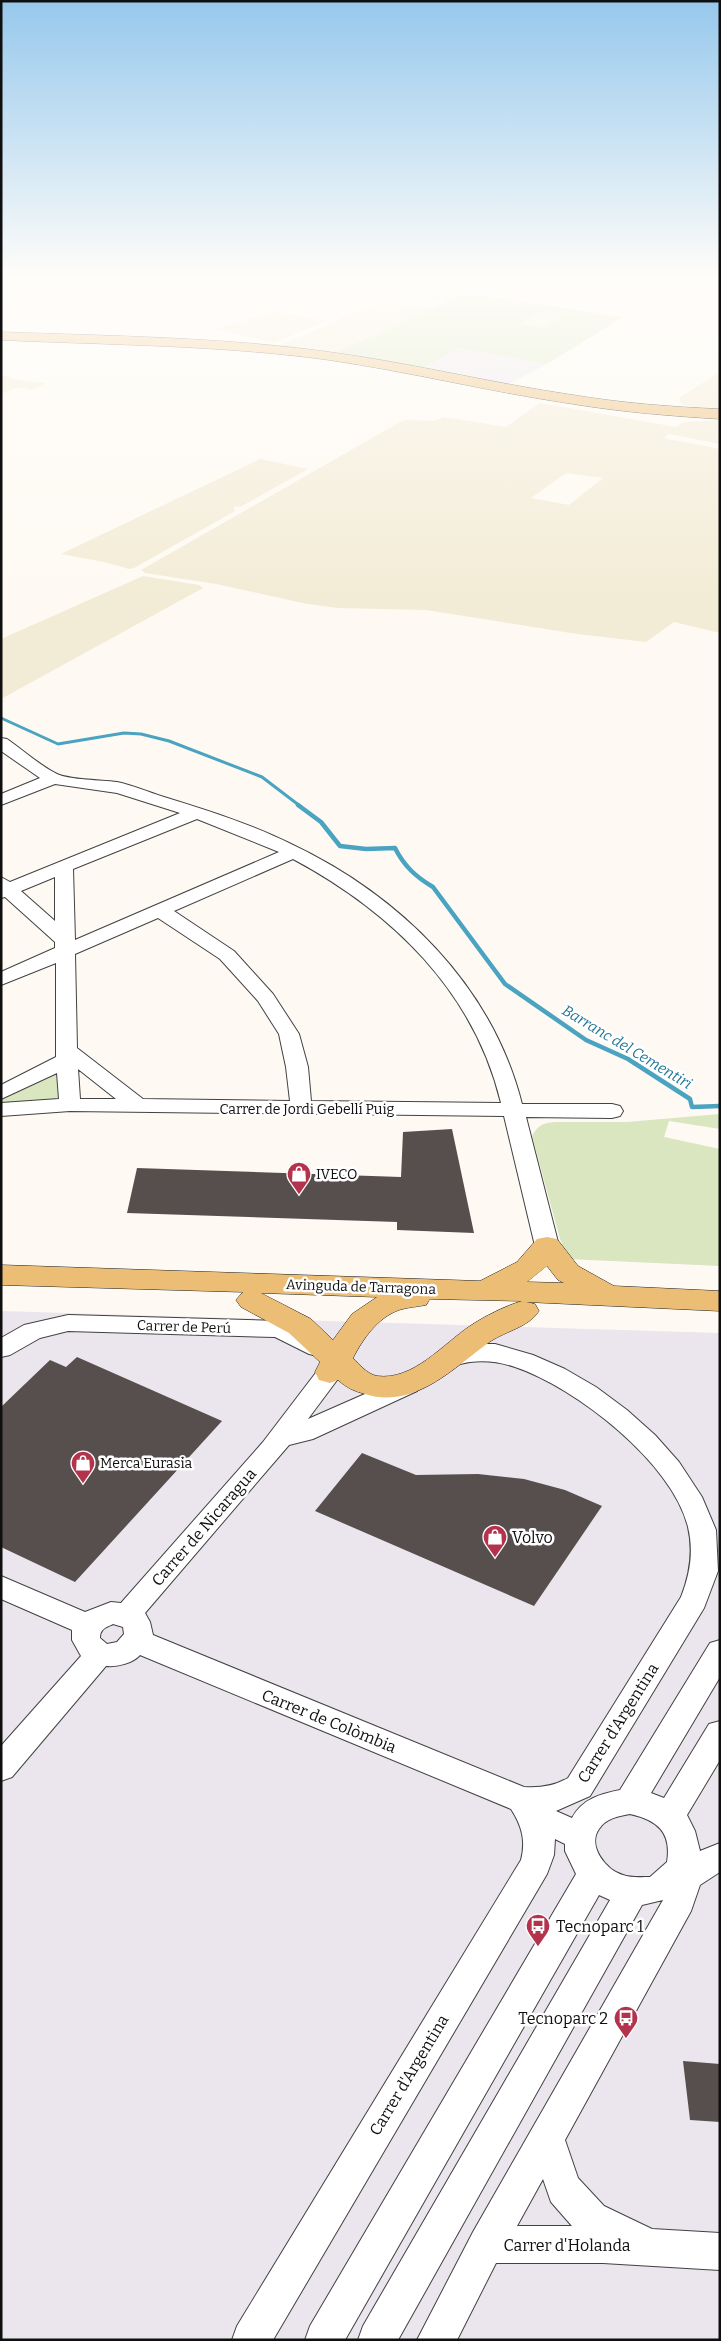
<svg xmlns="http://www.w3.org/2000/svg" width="721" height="2341" font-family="Bitter,serif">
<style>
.industrial{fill:#ebe5ed}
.farmland{fill:#f2ebd5;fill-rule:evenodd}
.green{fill:#d9e6bf}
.pitch{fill:#e8eed0}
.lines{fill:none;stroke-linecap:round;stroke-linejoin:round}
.stream-far1{stroke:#49a3c1;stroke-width:3}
.stream{stroke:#49a3c1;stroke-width:4.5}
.building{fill:#574f4d}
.minor-casing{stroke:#424242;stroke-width:2}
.major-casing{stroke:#202020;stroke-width:1}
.minor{fill:#fff;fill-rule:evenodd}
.major{fill:#ecbd75;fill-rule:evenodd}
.labels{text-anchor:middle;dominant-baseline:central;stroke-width:5;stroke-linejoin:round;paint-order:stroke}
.street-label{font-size:14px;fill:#0f0f0f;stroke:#fff}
.poi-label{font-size:14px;fill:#0f0f0f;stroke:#fff;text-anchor:start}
.water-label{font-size:15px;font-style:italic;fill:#237597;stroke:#fff}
.near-street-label{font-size:16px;fill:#0f0f0f;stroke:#fff}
.near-poi-label{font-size:16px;fill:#0f0f0f;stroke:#fff;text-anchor:start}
</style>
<rect width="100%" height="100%" fill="#fefaf3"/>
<!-- industrial -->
<g class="industrial">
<path d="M460,348L547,364L509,384L422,368Z"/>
<path d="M1,1311L720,1333V2340H1Z"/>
</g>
<!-- farmland -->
<g class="farmland">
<path d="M392,276H502L449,300L364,288Z"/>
<path d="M563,276H588L564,289L540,287Z"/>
<path d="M380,302L430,309L334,353L278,346Z"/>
<path d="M274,311L328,321L273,343L216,329Z"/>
<path d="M720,372V408L694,407L681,404L679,398Z"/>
<path d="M1,375L18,380L46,383L32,390L19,387L1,394Z"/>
<path d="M540,403L676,427L685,422L720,420V444L669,434L663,438L720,449V633L674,622L646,642L577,634L426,610L338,608L307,604L216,584L145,573L141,570L400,422L405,420L434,421L444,417L506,427ZM566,473L603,478L569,505L531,498Z"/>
<path d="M260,459L308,469L242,506L233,507L235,511L134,568L129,569L104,562L61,554Z"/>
<path d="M143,576L199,585L203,588L1,699V639Z"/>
</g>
<!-- green -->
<g class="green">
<path d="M466,293L623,317L547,364L460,348L422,368L334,353Z"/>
<path d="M54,1072L60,1073L61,1100L1,1107V1097Z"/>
<path d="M720,1114V1129L669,1121L664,1137L720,1149V1266L568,1259L560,1239L532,1136C538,1125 543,1123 555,1122H627Z"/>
</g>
<!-- pitch -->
<path class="pitch" d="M542,311L566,315L543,328L519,324Z"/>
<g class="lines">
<!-- stream-far1 -->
<path class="stream-far1" d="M1,718L58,744L124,733L141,734L169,741L262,777L300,806"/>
<!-- stream -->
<path class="stream" d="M298,805L321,822L340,846L366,849L395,848C404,866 416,877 433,887L505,984L586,1040L628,1059L690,1099L692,1107L720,1106"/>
</g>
<!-- building -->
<g class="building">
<path d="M452,1129L474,1233L397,1230V1222L127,1213L137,1168L401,1177L403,1132Z"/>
<path d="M77,1357L222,1421L75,1582L1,1547V1407L50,1360L66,1367Z"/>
<path d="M362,1453L416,1475L478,1474L524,1479L565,1490L602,1506L534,1606L315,1511Z"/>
<path d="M683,2061L720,2064V2122L690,2120Z"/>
</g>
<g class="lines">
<defs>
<g id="minor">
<path d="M1,738L7,739C23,750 39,765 57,774C69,780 102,780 117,782C132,785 148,792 164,797C206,810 251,824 291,844C399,895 492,985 522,1104H612L620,1106L623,1111L620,1116L612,1118L526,1117L559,1246L555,1251L547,1254L539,1251L535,1246L504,1116L70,1111L1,1116V1103L59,1099L57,1073L1,1099V1085L56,1057V963L1,985V972L55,948V942L5,897L1,898V877L10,882L180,813L117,793L55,784L1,805V794L40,778L1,751ZM197,819L279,852L75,940L73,869ZM293,859C392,912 474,991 501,1103L311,1101L308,1067L299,1034L273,994L234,951L174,911ZM55,877V921L21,891ZM158,918L220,959L258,1001L279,1034L286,1067L290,1101L143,1099L77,1048L75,954ZM78,1069L116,1099H80Z"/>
<path d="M68,1315L279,1321L327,1342L330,1348L327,1354L318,1356L309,1354L275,1337L68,1331L40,1338L10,1355L1,1357V1338L24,1325Z"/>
<path d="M483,1344H495L533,1355L565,1369L596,1387L627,1410L655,1435L679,1462L702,1497L716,1530L718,1571L704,1608L590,1796L556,1811L572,1818C582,1799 600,1794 620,1790L710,1643L720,1640V1677L651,1793L664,1798L709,1724L720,1721V1760L687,1815L695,1831L700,1851L720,1843V1872L700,1885L691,1911L565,2140L578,2178L604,2206L652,2229L720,2233V2270L603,2263H496L457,2340H417L473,2232L663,1900L642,1905L398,2340H358L363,2326L610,1900L599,1895L345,2340H305L310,2326L576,1874L565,1851V1844L555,1839L554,1855L547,1874L273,2340H232L237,2326L521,1860C526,1841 522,1826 511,1809L140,1655C133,1663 118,1667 106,1666L12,1777L1,1781V1746L81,1656L72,1640V1630L1,1599V1576L85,1612L111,1602L121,1603L263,1442L321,1366L330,1363L339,1366L343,1372L308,1419L399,1379L408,1376L417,1379L421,1385L417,1391L313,1439L289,1445L145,1613L150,1622L153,1635L524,1787C540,1788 554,1786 568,1778L681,1597C690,1574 694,1552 688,1527C673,1463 575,1387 515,1367C500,1362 486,1360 470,1362C458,1364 449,1368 437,1365L433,1359L437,1353ZM113,1624L123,1627L124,1634L117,1642L107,1644L100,1638C100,1629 105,1628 113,1624ZM630,1814C657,1820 672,1832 667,1862L650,1877C642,1877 630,1878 623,1875C606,1870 587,1846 599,1829C606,1818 619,1816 630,1814ZM543,2179L551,2202L572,2226H517Z"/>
</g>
<g id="major">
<path d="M1,332C110,336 220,337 329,352C411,363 491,383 573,395C622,403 671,407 720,409V419C671,416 622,412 573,404C491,392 411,372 329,360C220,345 110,345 1,340Z"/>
<path d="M547,1237L557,1239L578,1266L614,1286L720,1291V1311L526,1302L535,1304L539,1311C529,1327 506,1331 491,1341C454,1367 415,1410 365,1394C354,1391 347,1388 338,1380L330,1383L319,1380L315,1372L320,1362L289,1333L241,1307L236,1300L243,1292L1,1285V1265L480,1281L517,1262L537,1239ZM547,1266L558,1280L564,1283L527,1282ZM261,1293L377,1297L352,1314L333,1340L311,1319ZM430,1299L522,1301C505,1306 485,1316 470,1326C443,1344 413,1381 377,1376C367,1374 360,1365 353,1358C363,1339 377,1318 399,1310C408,1307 417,1307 426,1305Z"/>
</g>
</defs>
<!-- minor casing -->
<use href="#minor" class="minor-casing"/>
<!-- major casing -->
<use href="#major" class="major-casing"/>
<!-- minor -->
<use href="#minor" class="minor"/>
<!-- major -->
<use href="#major" class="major"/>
</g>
<!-- sky -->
<linearGradient id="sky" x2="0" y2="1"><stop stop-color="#96c8ec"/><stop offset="0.46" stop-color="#fffdfa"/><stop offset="1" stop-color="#fffdfa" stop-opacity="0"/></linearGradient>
<rect width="721" height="604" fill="url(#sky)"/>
<!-- icons -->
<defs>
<symbol id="shop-pin" viewBox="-11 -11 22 30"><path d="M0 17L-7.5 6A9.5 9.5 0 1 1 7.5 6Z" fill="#b4334c" stroke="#fff"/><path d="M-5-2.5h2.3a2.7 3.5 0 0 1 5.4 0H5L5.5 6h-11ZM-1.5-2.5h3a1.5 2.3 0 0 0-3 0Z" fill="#fff"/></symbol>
<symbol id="bus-pin" viewBox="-11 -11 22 30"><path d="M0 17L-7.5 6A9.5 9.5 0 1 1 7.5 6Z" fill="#b4334c" stroke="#fff"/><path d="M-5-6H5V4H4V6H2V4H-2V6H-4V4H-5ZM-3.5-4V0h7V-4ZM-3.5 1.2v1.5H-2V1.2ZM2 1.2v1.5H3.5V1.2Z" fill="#fff"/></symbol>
</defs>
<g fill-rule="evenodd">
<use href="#shop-pin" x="285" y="1160" width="28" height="38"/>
<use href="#shop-pin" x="69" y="1449" width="28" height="38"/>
<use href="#shop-pin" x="481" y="1523" width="28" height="38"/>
<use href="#bus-pin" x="524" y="1912" width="28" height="38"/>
<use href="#bus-pin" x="612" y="2004" width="28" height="38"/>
</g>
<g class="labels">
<!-- street labels -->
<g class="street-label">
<text x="307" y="1109">Carrer de Jordi Gebellí Puig</text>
<text transform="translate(361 1287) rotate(2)">Avinguda de Tarragona</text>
<text transform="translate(184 1327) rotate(2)">Carrer de Perú</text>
</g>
<!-- poi labels -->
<g class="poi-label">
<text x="316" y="1174">IVECO</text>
<text x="100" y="1463">Merca Eurasia</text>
</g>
<!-- water labels -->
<g class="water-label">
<text transform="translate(627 1047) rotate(31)">Barranc del Cementiri</text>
</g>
<!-- near-street labels -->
<g class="near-street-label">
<text transform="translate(204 1527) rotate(-49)">Carrer de Nicaragua</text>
<text transform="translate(329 1721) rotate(22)">Carrer de Colòmbia</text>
<text transform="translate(618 1723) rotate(-58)">Carrer d'Argentina</text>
<text transform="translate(409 2075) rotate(-59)">Carrer d'Argentina</text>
<text x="567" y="2245">Carrer d'Holanda</text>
</g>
<!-- near-poi labels -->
<g class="near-poi-label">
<text x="512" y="1537">Volvo</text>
<text x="556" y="1926">Tecnoparc 1</text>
<text x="608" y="2018" text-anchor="end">Tecnoparc 2</text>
</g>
</g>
<!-- border -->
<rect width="721" height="2341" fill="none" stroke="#0f0f0f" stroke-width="5"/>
</svg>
